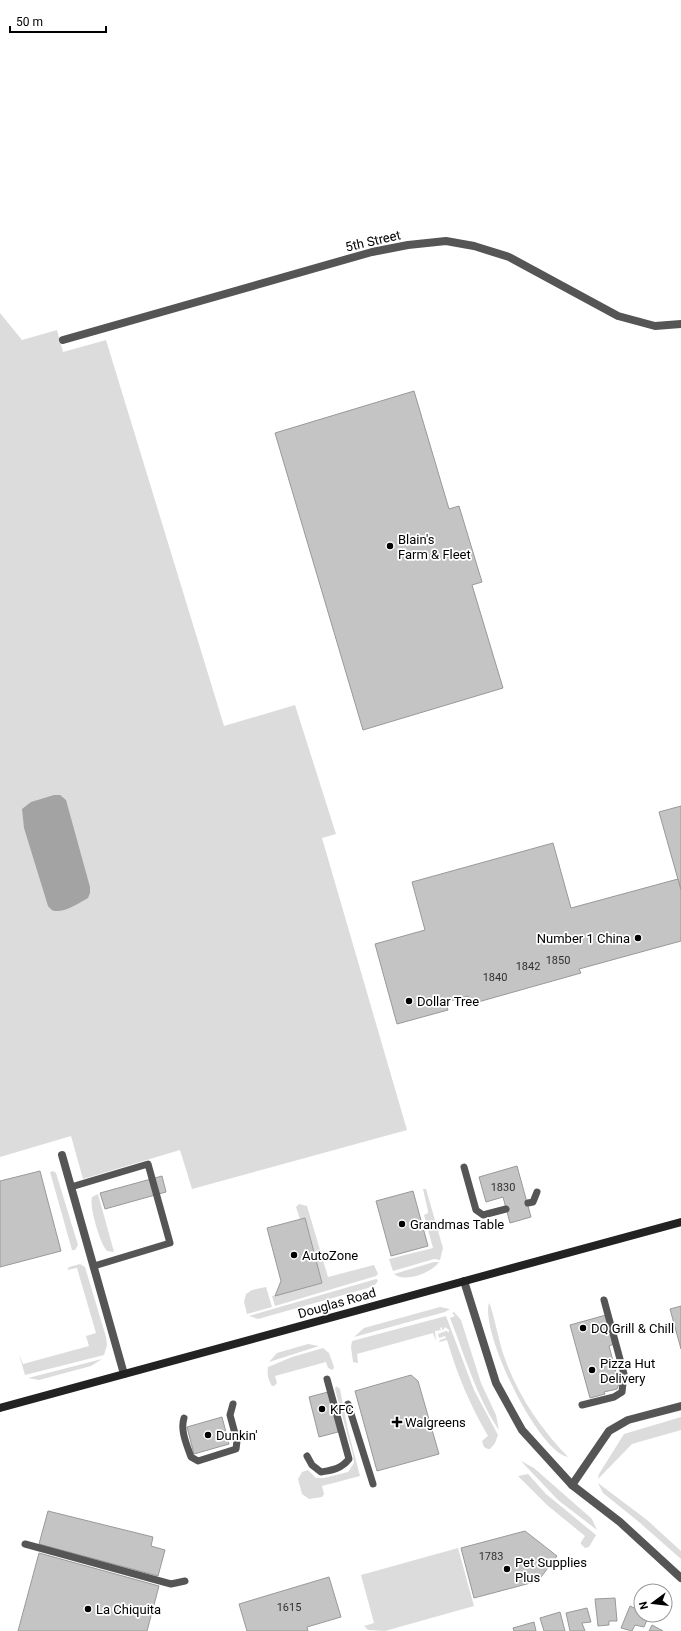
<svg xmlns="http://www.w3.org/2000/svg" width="681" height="1631" font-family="Roboto,sans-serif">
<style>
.green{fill:#dcdcdc}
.water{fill:#a3a3a3}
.building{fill:#c4c4c4;stroke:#999}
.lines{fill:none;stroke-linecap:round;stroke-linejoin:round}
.lane{stroke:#555;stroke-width:7}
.street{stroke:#555;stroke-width:8}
.secondary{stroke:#222;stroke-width:8}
.poi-dot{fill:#000;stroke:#fff;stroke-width:1.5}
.labels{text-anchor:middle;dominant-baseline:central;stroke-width:3.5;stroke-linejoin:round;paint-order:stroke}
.number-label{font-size:11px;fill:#313131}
.street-label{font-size:13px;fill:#000;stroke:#fff}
.poi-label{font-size:13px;fill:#000;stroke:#fff;text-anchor:start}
</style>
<rect width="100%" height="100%" fill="#fff"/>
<!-- green -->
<g class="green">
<path d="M0,313L22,340L57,330L63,352L106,340L224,726L295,705L336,834L322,838L407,1130L192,1189L180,1150L83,1179L71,1136L0,1157Z"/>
<path d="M53,1171L56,1173L78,1245L75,1250H72L50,1172Z"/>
<path d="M423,1189H426L443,1248L440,1260L434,1259L393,1271L389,1259L433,1248L424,1215L428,1213V1211Z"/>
<path d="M98,1194L114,1252L107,1251C100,1244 89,1206 92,1197Z"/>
<path d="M299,1204L307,1206L328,1277L374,1265L378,1274L376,1276L275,1306L272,1296L322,1283L305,1218L300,1219L296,1207Z"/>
<path d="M434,1262H439C432,1273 404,1283 394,1274Z"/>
<path d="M80,1264L85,1267L106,1337L107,1345L104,1355L25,1375L19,1354L23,1364L89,1346L86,1336L96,1333L77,1268L67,1270L69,1267Z"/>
<path d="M376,1279L378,1280L376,1284L368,1288L258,1319L249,1316Z"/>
<path d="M266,1287L272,1307L247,1314L244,1302L246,1294L252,1290Z"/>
<path d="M489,1303C492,1306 500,1346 504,1356C517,1394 540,1428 568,1457C538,1452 480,1332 489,1303Z"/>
<path d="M440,1307L450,1309L445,1312L354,1337L364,1328Z"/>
<path d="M454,1312L461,1320L481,1383L496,1415L499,1430C476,1396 465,1356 450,1318L455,1316L452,1313Z"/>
<path d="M446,1316L474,1390L498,1435L495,1443L490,1449H488L484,1447L482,1441L488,1436C470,1405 457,1374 447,1340L439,1342L440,1340L446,1338L445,1336L439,1338L438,1334L446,1331L449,1332V1330L445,1327L444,1329L442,1330V1327L440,1328L441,1330L435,1331L436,1341L433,1333L357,1354L358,1363L353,1362L351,1347L352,1341Z"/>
<path d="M308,1344L319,1346L269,1362L277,1353Z"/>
<path d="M323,1348L329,1353L334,1367L333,1370L328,1368L326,1362L275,1376L277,1383L274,1386H272C268,1379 267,1375 268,1367L292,1357Z"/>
<path d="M102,1359L91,1366L39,1380L28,1378Z"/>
<path d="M336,1386L340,1389L348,1430L360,1476L322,1486L324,1494L322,1497L309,1499L302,1494L298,1479L302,1472L308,1470L316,1478H324L348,1472L354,1463L353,1455L335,1389Z"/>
<path d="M681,1417V1430L632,1444L598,1479L599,1474L624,1434Z"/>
<path d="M521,1461L534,1468L592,1519L597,1530L558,1500Z"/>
<path d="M528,1474L546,1494L596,1535L589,1547L585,1548L581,1544V1542L585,1536L547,1505L518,1476Z"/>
<path d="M598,1483L647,1520L681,1551V1559L639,1522L603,1493Z"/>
<path d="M458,1548L474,1606L385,1631L368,1630L364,1626L374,1623L361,1575Z"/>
</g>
<!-- water -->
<path class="water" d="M54,795H60L66,800L90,887V893L88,898C79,903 66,912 55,911C52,911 50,908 48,906L24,828L22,809L31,802Z"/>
<!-- building -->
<g class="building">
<path d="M414,391L449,509L459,506L482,582L472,585L503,688L363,730L275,433Z"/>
<path d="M681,806V890L659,812Z"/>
<path d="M553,843L571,908L678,879L681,890V941L579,969L581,973L471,1004L468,996L446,1002L448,1010L397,1024L375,944L425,930L412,882Z"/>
<path d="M517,1166L531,1217L510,1223L503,1197L486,1202L479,1177Z"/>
<path d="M40,1171L61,1251L0,1267V1181Z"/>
<path d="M162,1176L166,1192L105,1209L100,1193Z"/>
<path d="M413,1191L428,1246L391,1256L376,1201Z"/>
<path d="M305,1218L322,1283L275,1296L281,1281L267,1228Z"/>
<path d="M681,1306V1349L670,1309Z"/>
<path d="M606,1315L614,1344L609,1346L619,1384L617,1389L604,1392L605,1394L590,1398L570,1325Z"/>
<path d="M411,1375L418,1381L439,1454L377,1471L355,1391Z"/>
<path d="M328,1392L338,1432L319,1437L309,1397Z"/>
<path d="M222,1417L229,1444L194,1454L187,1427Z"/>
<path d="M48,1511L153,1537L151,1546L165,1550L158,1576L39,1544Z"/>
<path d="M525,1531L557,1556L538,1581L474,1598L461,1548Z"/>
<path d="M39,1553L159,1586L147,1631H18Z"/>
<path d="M329,1577L341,1617L307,1627L308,1631H247L239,1604Z"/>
<path d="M615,1598L617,1621H609V1625L598,1626L595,1599Z"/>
<path d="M630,1606L641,1611V1615H649L644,1627L635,1625L632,1631L621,1628Z"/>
<path d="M587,1608L591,1622L582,1623L585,1631H570L566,1613Z"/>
<path d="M560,1612L565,1631H544L540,1618Z"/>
<path d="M534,1622L536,1631H514L513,1628Z"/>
<path d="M652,1625L663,1631H649Z"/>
</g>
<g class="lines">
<!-- lane -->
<g class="lane">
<path d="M464,1167L476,1210L483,1215L506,1209"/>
<path d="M71,1187L148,1164L170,1243L94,1266"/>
<path d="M528,1203L533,1202L537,1192"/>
<path d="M348,1404L373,1484"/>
<path d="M582,1405L614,1397L622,1392L624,1374L604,1300"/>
<path d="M184,1418C180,1431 187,1445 191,1457L198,1461L236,1449L237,1441L230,1415L233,1404"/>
<path d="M307,1456L312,1465L321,1472C332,1470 341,1469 349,1459L327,1379"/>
<path d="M25,1544L171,1584L185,1581"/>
</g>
<!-- street -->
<g class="street">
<path d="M63,340L372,252L408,245L446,241L474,246L509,257L618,316L655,326L681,324"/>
<path d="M62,1155L124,1374"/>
<path d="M464,1281L496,1383L522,1430L572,1485L620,1522L681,1578"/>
<path d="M572,1485L609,1431L628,1420L681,1406"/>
</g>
<!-- secondary -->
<path class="secondary" d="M0,1408L681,1222"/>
</g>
<!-- markers -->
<g class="poi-dot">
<circle cx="390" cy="546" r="4"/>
<circle cx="638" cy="938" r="4"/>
<circle cx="409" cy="1001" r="4"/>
<circle cx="402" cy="1224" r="4"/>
<circle cx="294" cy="1255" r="4"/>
<circle cx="583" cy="1328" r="4"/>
<circle cx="592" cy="1370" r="4"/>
<circle cx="322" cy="1409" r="4"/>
<path d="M395 1416h4v4h4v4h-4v4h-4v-4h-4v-4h4z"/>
<circle cx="208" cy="1435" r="4"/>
<circle cx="507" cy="1569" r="4"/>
<circle cx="88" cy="1609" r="4"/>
</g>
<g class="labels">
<!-- number labels -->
<g class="number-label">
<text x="558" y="960">1850</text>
<text x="528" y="966">1842</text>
<text x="495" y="977">1840</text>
<text x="503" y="1187">1830</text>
<text x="491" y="1556">1783</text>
<text x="289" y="1607">1615</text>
</g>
<!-- street labels -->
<g class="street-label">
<text transform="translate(373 241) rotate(-13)">5th Street</text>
<text transform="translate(337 1303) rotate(-16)">Douglas Road</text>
</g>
<!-- poi labels -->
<g class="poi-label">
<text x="398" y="539">Blain's<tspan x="398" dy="15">Farm &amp; Fleet</tspan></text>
<text x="630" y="938" text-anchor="end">Number 1 China</text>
<text x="417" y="1001">Dollar Tree</text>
<text x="410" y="1224">Grandmas Table</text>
<text x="302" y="1255">AutoZone</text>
<text x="591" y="1328">DQ Grill &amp; Chill</text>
<text x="600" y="1363">Pizza Hut<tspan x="600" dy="15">Delivery</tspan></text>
<text x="330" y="1409">KFC</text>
<text x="405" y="1422">Walgreens</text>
<text x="216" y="1435">Dunkin'</text>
<text x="515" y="1562">Pet Supplies<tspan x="515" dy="15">Plus</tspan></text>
<text x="96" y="1609">La Chiquita</text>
</g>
</g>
<!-- north arrow -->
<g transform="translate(653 1603) rotate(255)"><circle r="19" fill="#ffffff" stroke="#999999"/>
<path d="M0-3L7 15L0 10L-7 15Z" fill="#000000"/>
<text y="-6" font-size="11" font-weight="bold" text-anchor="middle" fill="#000000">N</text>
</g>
<!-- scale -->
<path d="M10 26v6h96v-6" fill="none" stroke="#000000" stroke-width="2"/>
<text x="16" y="26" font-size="12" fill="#000000" stroke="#ffffff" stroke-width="3" paint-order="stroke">50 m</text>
</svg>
